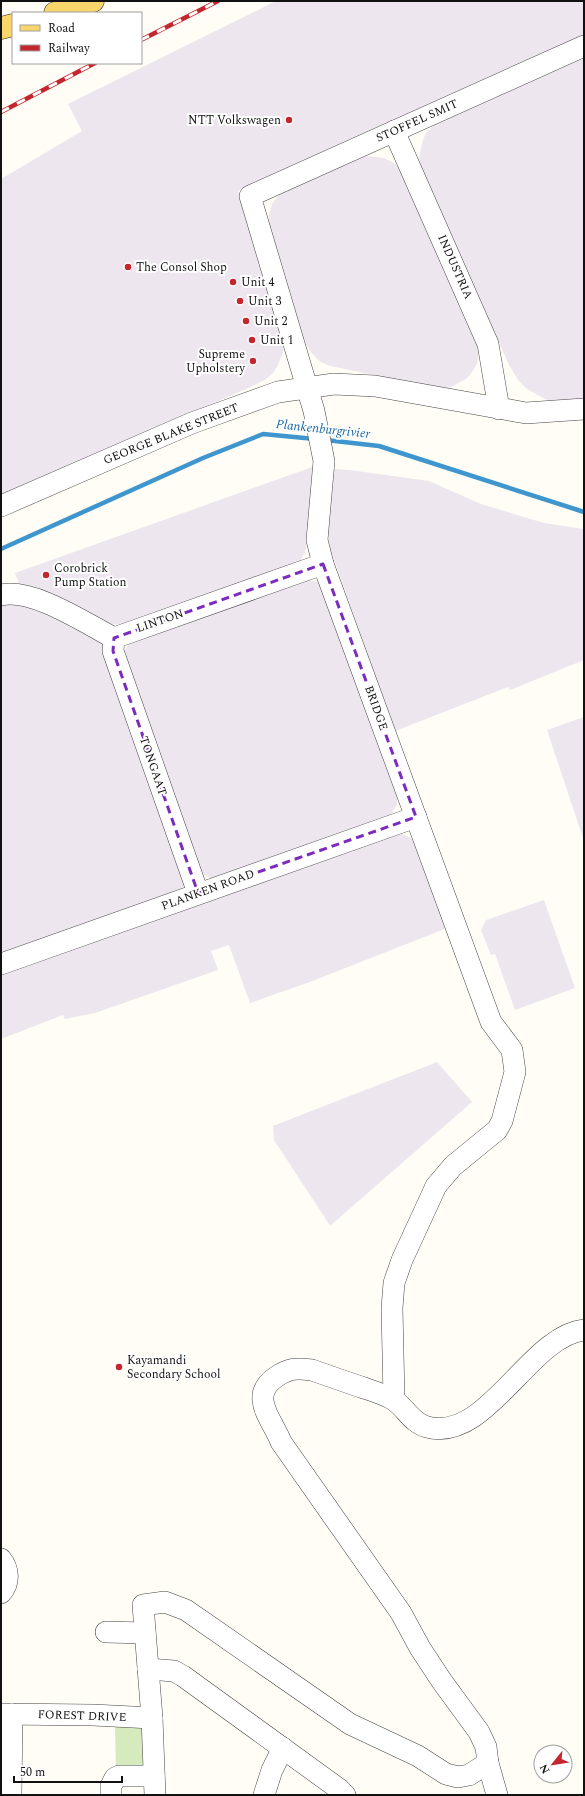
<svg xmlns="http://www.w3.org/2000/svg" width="585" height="1796" font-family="Spectral,serif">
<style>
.industrial{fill:#eee6ef}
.green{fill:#d5ebbd}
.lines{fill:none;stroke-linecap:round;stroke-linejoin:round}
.stream{stroke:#3f96cf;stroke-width:4.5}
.minor-casing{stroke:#444;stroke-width:22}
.major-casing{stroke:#222;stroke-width:23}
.minor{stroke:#fff;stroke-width:21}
.major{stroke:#f9d66b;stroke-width:22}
.rail-casing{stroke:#c4262e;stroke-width:4.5}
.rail{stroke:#fff;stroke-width:3;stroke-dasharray:9;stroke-linecap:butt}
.marked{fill:none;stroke:#7b2cbf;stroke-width:3;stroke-dasharray:8 5;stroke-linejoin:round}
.poi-dot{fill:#c4262e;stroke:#fff;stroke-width:1.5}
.labels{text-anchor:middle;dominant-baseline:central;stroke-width:4;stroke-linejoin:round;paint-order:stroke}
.poi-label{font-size:12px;fill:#111;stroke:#fff;text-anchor:start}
.street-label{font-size:12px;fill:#111;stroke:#fff}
.water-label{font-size:13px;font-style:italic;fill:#1768a6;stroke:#fff}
</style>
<rect width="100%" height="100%" fill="#fffdf5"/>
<!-- industrial -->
<g class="industrial">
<path d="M276,1H584V36L238,191L283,337V352L278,365L273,373L265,380L248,388L1,496V179L82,131L68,104Z"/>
<path d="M584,57V400L556,402L545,399L527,389L518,380L509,365L420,165L419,157L423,140L426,133L435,124Z"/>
<path d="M365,156L384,158L394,163L403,172L479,350L477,364L472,372L467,378L455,385L448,388H438L330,366L319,361L311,352L305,343L268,226L269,215L272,204L279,195L287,189Z"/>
<path d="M315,466L306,549L301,560L297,564L123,625L112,624L99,621L20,586L15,573Z"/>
<path d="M334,469L350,470L429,481L481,504L544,523L584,529V660L510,690L508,687L395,731L330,548L328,533Z"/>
<path d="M306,579L317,582L323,586L398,793L397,805L390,816L217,879L210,878L201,873L124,652L130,641Z"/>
<path d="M15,600L99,639L105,651L185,884L183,888L1,957V603Z"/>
<path d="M584,717V841L547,730Z"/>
<path d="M398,832L411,838L419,849L447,928L310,982L250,1003L229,945L211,951L218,970L95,1013L65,1019L63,1015L1,1039V970Z"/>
<path d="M544,900L575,988L515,1010L495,954L491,955L481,930L486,920Z"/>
<path d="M437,1062L472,1102L331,1225L329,1224L274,1140L273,1126Z"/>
</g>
<!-- green -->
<path class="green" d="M115,1726H140L148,1734L150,1771L116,1772Z"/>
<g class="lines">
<!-- stream -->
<g class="stream">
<path d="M326,440L379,446L584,512"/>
<path d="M1,549L203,458L263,434L315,439"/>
</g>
<defs>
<g id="minor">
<path d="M394,131L488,344L499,409"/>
<path d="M1,506L192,423L278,392L334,384L375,386L526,413L584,409"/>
<path d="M1,595C33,588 85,623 114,638L323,564"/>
<path d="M114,638L113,651L198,893"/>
<path d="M1,964L416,817"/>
<path d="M394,1399L392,1308L394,1283L402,1260L436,1186L453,1166L497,1130L502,1121L515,1072L512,1050L491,1022L323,564L317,540L324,461L314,411L250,196L584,46"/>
<path d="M1,1559C9,1569 10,1583 1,1593"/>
<path d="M106,1632L145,1633"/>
<path d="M148,1669L174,1671L183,1676L339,1789L345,1795"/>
<path d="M1,1714L93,1715L152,1718"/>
<path d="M11,1795L12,1714"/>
<path d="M111,1795V1786L115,1778L119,1776H154"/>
<path d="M155,1795L152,1718L143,1605L165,1602L186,1610L350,1724L418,1756L446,1774L458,1777L469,1775L488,1763"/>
<path d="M264,1795L272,1770L283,1748"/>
<path d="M497,1795L488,1763L486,1747L479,1732L441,1680L420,1648L401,1613L281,1442C272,1419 248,1396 276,1377C289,1368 296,1368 312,1370C329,1376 346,1382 364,1388C373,1391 383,1394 392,1399C405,1406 411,1423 427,1427C487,1443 529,1336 584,1330"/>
</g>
<g id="major">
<path d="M55,13L93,1"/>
<path d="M1,28L13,25"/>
</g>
</defs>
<!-- minor casing -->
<use href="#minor" class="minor-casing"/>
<!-- major casing -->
<use href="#major" class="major-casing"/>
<!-- minor -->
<use href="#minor" class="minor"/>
<!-- major -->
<use href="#major" class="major"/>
<defs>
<g id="rail">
<path d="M141,40L218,1"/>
<path d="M1,112L95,63"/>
</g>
</defs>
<!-- rail casing -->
<use href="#rail" class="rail-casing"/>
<!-- rail -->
<use href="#rail" class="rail"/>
</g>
<!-- marked area -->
<path class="marked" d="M323,564L416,817L198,893L113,651L114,638Z"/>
<!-- markers -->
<g class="poi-dot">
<circle cx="289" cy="120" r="4"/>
<circle cx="128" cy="267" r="4"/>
<circle cx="233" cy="282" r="4"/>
<circle cx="240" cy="301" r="4"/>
<circle cx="246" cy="321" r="4"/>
<circle cx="252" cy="340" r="4"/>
<circle cx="253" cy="361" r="4"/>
<circle cx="46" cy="575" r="4"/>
<circle cx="119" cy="1367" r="4"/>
</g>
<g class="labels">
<!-- poi labels -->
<g class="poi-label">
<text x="281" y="120" text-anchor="end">NTT Volkswagen</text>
<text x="136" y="267">The Consol Shop</text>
<text x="241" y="282">Unit 4</text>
<text x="248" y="301">Unit 3</text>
<text x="254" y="321">Unit 2</text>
<text x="260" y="340">Unit 1</text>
<text x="245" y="354" text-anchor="end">Supreme<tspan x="245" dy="14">Upholstery</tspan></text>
<text x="54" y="568">Corobrick<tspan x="54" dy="14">Pump Station</tspan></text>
<text x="127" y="1360">Kayamandi<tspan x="127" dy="14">Secondary School</tspan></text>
</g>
<!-- street labels -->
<g class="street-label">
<text transform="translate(417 121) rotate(-24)">STOFFEL SMIT</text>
<text transform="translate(455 267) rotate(66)">INDUSTRIA</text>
<text transform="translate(171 434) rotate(-22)">GEORGE BLAKE STREET</text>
<text transform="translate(160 621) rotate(-19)">LINTON</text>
<text transform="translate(376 708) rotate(70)">BRIDGE</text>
<text transform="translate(153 766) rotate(71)">TONGAAT</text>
<text transform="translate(208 890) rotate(-20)">PLANKEN ROAD</text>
<text transform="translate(82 1716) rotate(2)">FOREST DRIVE</text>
</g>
<!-- water labels -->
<g class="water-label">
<text transform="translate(323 429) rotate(6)">Plankenburgrivier</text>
</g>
</g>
<!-- border -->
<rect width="585" height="1796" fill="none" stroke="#111111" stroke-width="4"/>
<!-- legend -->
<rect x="12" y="12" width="130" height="52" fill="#ffffff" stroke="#a0a0a0"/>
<rect x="20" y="25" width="20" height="6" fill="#f9d66b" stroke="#a0a0a0"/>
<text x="48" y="32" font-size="12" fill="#111111">Road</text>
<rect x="20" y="45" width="20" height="6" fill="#c4262e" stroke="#a0a0a0"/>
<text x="48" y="52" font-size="12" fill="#111111">Railway</text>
<!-- north arrow -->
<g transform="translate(553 1764) rotate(240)"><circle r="19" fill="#ffffff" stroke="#a0a0a0"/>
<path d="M0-3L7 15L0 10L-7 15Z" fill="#c4262e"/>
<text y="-6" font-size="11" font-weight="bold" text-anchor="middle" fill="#111111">N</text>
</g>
<!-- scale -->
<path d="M14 1776v6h108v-6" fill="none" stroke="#111111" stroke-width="2"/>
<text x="20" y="1776" font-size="12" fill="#111111" stroke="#ffffff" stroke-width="3" paint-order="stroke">50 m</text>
</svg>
